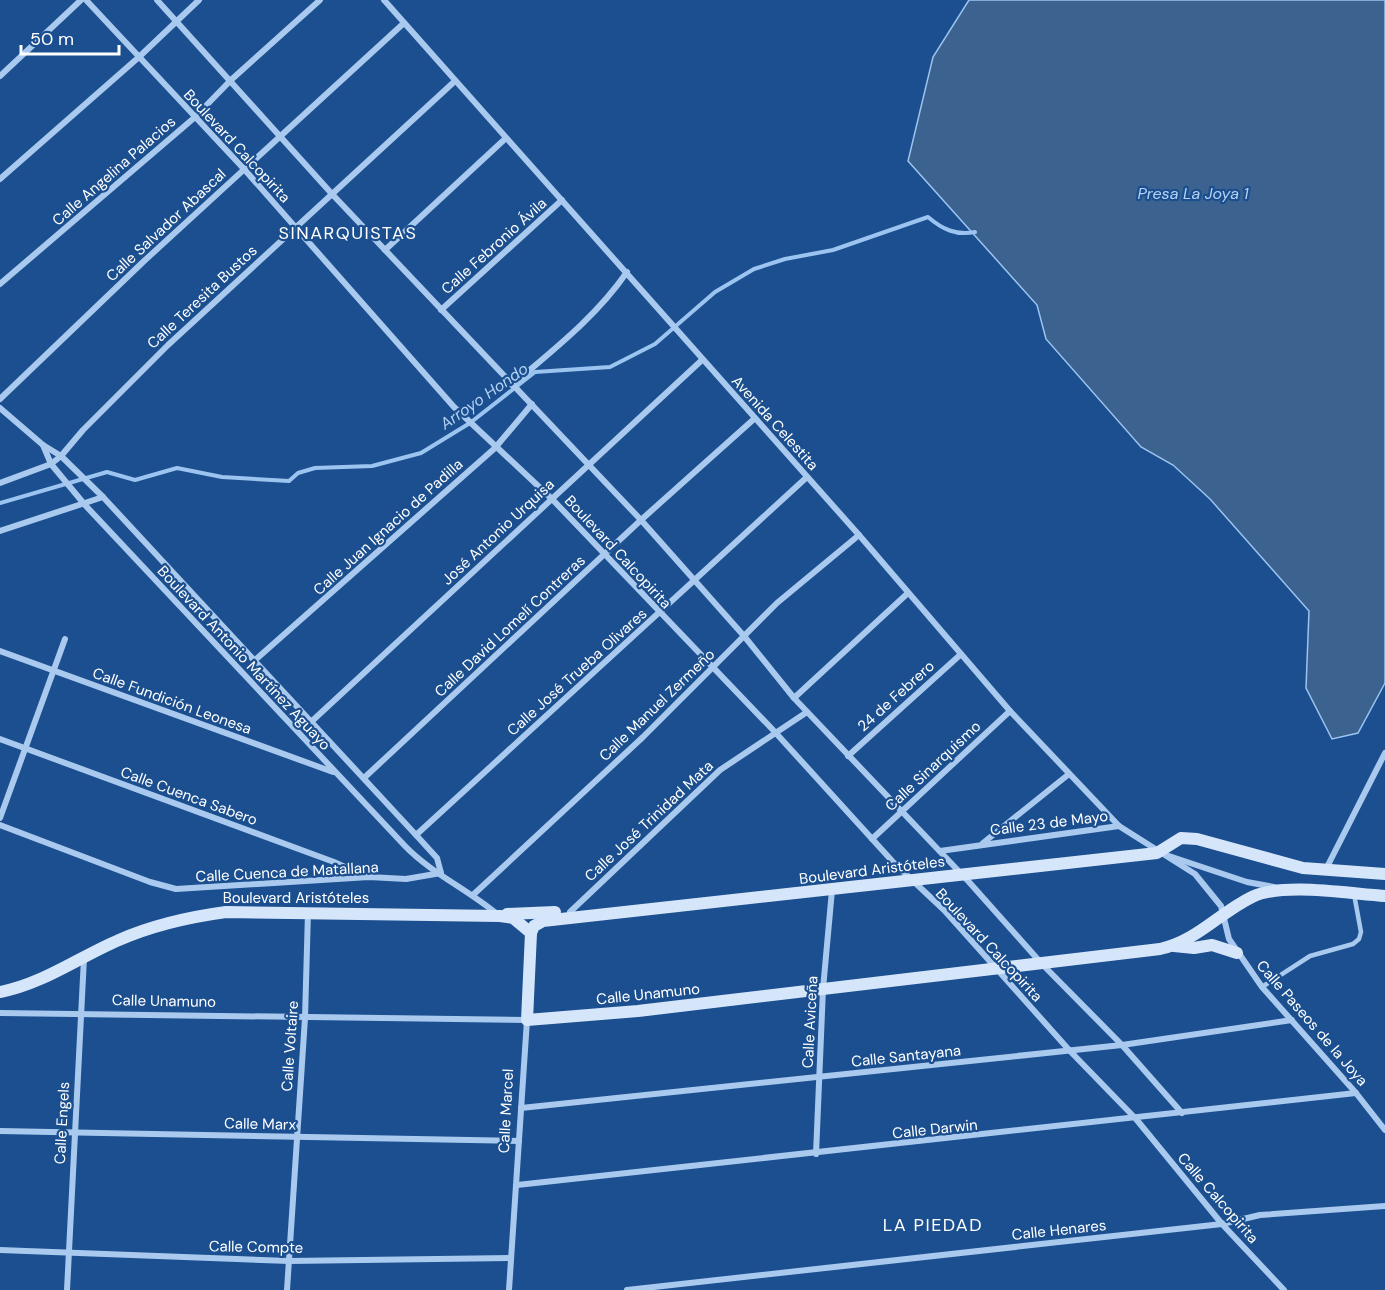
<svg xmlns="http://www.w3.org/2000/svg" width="1385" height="1290" font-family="'DM Sans',sans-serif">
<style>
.water{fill:#3c6290;stroke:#9cc4f0;stroke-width:1.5}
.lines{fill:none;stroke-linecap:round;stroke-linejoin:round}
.stream{stroke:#9cc4f0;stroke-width:4}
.lane{stroke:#a9c9ee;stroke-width:4.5}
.street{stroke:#a9c9ee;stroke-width:6}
.secondary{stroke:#d6e6fa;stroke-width:12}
.labels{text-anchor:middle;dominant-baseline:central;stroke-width:4.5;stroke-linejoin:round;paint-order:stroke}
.street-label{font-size:15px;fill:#fff;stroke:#1b4f8f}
.water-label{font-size:16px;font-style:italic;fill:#b5d3f5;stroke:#1b4f8f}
.quarter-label{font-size:18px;letter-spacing:1.5px;fill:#fff;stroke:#1b4f8f}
</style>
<rect width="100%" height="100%" fill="#1b4f8f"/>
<!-- water -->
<path class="water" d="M969,0H1385V683L1358,733L1332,739L1306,688L1309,611L1210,499L1173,465L1141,447L1046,339L1037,305L908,161L933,57Z"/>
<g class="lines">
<!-- stream -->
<path class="stream" d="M0,503L107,472L135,480L177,468L222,477L289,481L298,473L315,468L372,466L421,453L470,423L535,372L610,367L655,344L715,292L754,269L785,259L833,250L928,217C942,229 956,236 975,232"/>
<!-- lane -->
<path class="lane" d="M1262,987L1310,956L1353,944L1359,939L1361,932L1354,894"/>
<!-- street -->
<g class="street">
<path d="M86,0L244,169L454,407L552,499L774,731L894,863L944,910L1070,1051L1136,1119L1222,1224L1284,1290"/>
<path d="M157,0L332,194L641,520L744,636L794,698L969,882L1042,964L1122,1045L1182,1113"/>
<path d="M384,0L859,535L1010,711L1119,826L1195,874L1221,906L1229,939L1262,987L1356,1093L1385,1130"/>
<path d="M0,76L81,0"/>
<path d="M0,179L139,57L199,0"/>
<path d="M385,250L506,138"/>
<path d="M0,284L194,118L231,80L320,0"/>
<path d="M441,310L562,200"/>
<path d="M512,385C553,350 596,317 627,272"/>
<path d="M0,399L143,262L404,23"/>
<path d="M0,408L43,445L61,456L103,497L416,835L437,858L441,873"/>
<path d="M43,445L51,464L85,505L405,846C431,873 467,889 497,914"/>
<path d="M0,483L51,464L61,456L83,430L168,345L455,81"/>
<path d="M0,531L103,497"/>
<path d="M0,651L333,772"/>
<path d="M254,661L495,448L532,404"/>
<path d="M794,698L908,593"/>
<path d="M311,722L702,360"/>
<path d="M0,739L334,862L367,877"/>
<path d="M848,756L960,655"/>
<path d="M364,778L641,520L754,419"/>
<path d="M0,818L65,639"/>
<path d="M0,825L150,882L176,889L369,877L406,879L441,873"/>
<path d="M416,835L807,477"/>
<path d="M872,839L1010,711"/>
<path d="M983,843L1069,774"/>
<path d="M940,851L1119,826"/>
<path d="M1166,855L1247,882L1274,887"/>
<path d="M1326,869L1385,753"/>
<path d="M474,894L643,737L777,603L859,535"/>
<path d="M570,912L720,770L807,712"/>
<path d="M0,1013L527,1020L509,1290"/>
<path d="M521,1108L1122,1045L1292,1020"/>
<path d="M0,1131L519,1141"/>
<path d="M816,1154L823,989L832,890"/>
<path d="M517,1185L1356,1093"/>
<path d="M0,1250L289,1261L511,1258"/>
<path d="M67,1290L84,958"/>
<path d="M287,1290L305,1018L308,912"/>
<path d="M627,1290L1222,1224L1260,1215L1385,1206"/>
</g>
<!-- secondary -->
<g class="secondary">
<path d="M1385,874L1303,868L1197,839L1181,838L1157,853L543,921L534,926L531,933L527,1020L638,1011L1160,949C1197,941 1219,913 1252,897C1283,882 1350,894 1385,896"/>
<path d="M507,914L555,912"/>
<path d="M1174,946L1194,948L1212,945L1237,953"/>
<path d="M0,992C43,984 79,957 119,940C153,925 189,917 226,912L500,916L513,918L531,933"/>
</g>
</g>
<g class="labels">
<!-- street labels -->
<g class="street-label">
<text transform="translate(237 146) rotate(47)">Boulevard Calcopirita</text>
<text transform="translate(114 171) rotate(-41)">Calle Angelina Palacios</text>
<text transform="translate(166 225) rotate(-43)">Calle Salvador Abascal</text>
<text transform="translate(494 246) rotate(-42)">Calle Febronio Ávila</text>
<text transform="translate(202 297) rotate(-43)">Calle Teresita Bustos</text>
<text transform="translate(775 423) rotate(48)">Avenida Celestita</text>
<text transform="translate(388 527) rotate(-42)">Calle Juan Ignacio de Padilla</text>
<text transform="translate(498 532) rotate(-43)">José Antonio Urquisa</text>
<text transform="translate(618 552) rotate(47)">Boulevard Calcopirita</text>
<text transform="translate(510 626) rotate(-43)">Calle David Lomelí Contreras</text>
<text transform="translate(244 658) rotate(47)">Boulevard Antonio Martínez Aguayo</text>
<text transform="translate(577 672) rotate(-42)">Calle José Trueba Olivares</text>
<text transform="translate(896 696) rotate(-42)">24 de Febrero</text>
<text transform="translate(172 701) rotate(20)">Calle Fundición Leonesa</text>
<text transform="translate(657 705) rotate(-44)">Calle Manuel Zermeño</text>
<text transform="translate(933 766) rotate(-43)">Calle Sinarquismo</text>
<text transform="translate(189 796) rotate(20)">Calle Cuenca Sabero</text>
<text transform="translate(649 821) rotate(-43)">Calle José Trinidad Mata</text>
<text transform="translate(1049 823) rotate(-7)">Calle 23 de Mayo</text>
<text transform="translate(872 870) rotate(-7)">Boulevard Aristóteles</text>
<text transform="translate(287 872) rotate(-3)">Calle Cuenca de Matallana</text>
<text x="296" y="898">Boulevard Aristóteles</text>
<text transform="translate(989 945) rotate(47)">Boulevard Calcopirita</text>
<text transform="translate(648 994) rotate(-6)">Calle Unamuno</text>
<text transform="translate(164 1001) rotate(1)">Calle Unamuno</text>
<text transform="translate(810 1022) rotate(-87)">Calle Aviceña</text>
<text transform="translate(1312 1023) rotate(49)">Calle Paseos de la Joya</text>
<text transform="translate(290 1046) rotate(-86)">Calle Voltaire</text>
<text transform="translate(906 1056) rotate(-6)">Calle Santayana</text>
<text transform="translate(506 1111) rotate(-87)">Calle Marcel</text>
<text transform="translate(62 1123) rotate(-87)">Calle Engels</text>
<text transform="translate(260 1124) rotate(1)">Calle Marx</text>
<text transform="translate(935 1129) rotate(-6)">Calle Darwin</text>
<text transform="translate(1218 1198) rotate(49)">Calle Calcopirita</text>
<text transform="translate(1059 1230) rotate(-6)">Calle Henares</text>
<text transform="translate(256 1247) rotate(1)">Calle Compte</text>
</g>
<!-- water labels -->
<g class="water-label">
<text x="1193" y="193">Presa La Joya 1</text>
<text transform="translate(484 396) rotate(-35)">Arroyo Hondo</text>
</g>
<!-- quarter labels -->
<g class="quarter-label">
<text x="348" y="233">SINARQUISTAS</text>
<text x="933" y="1225">LA PIEDAD</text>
</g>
</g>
<!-- scale -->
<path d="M21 45v9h98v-9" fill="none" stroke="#ffffff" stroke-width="3"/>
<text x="30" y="45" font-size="18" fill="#ffffff" stroke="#1b4f8f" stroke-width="4.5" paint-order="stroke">50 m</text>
</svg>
